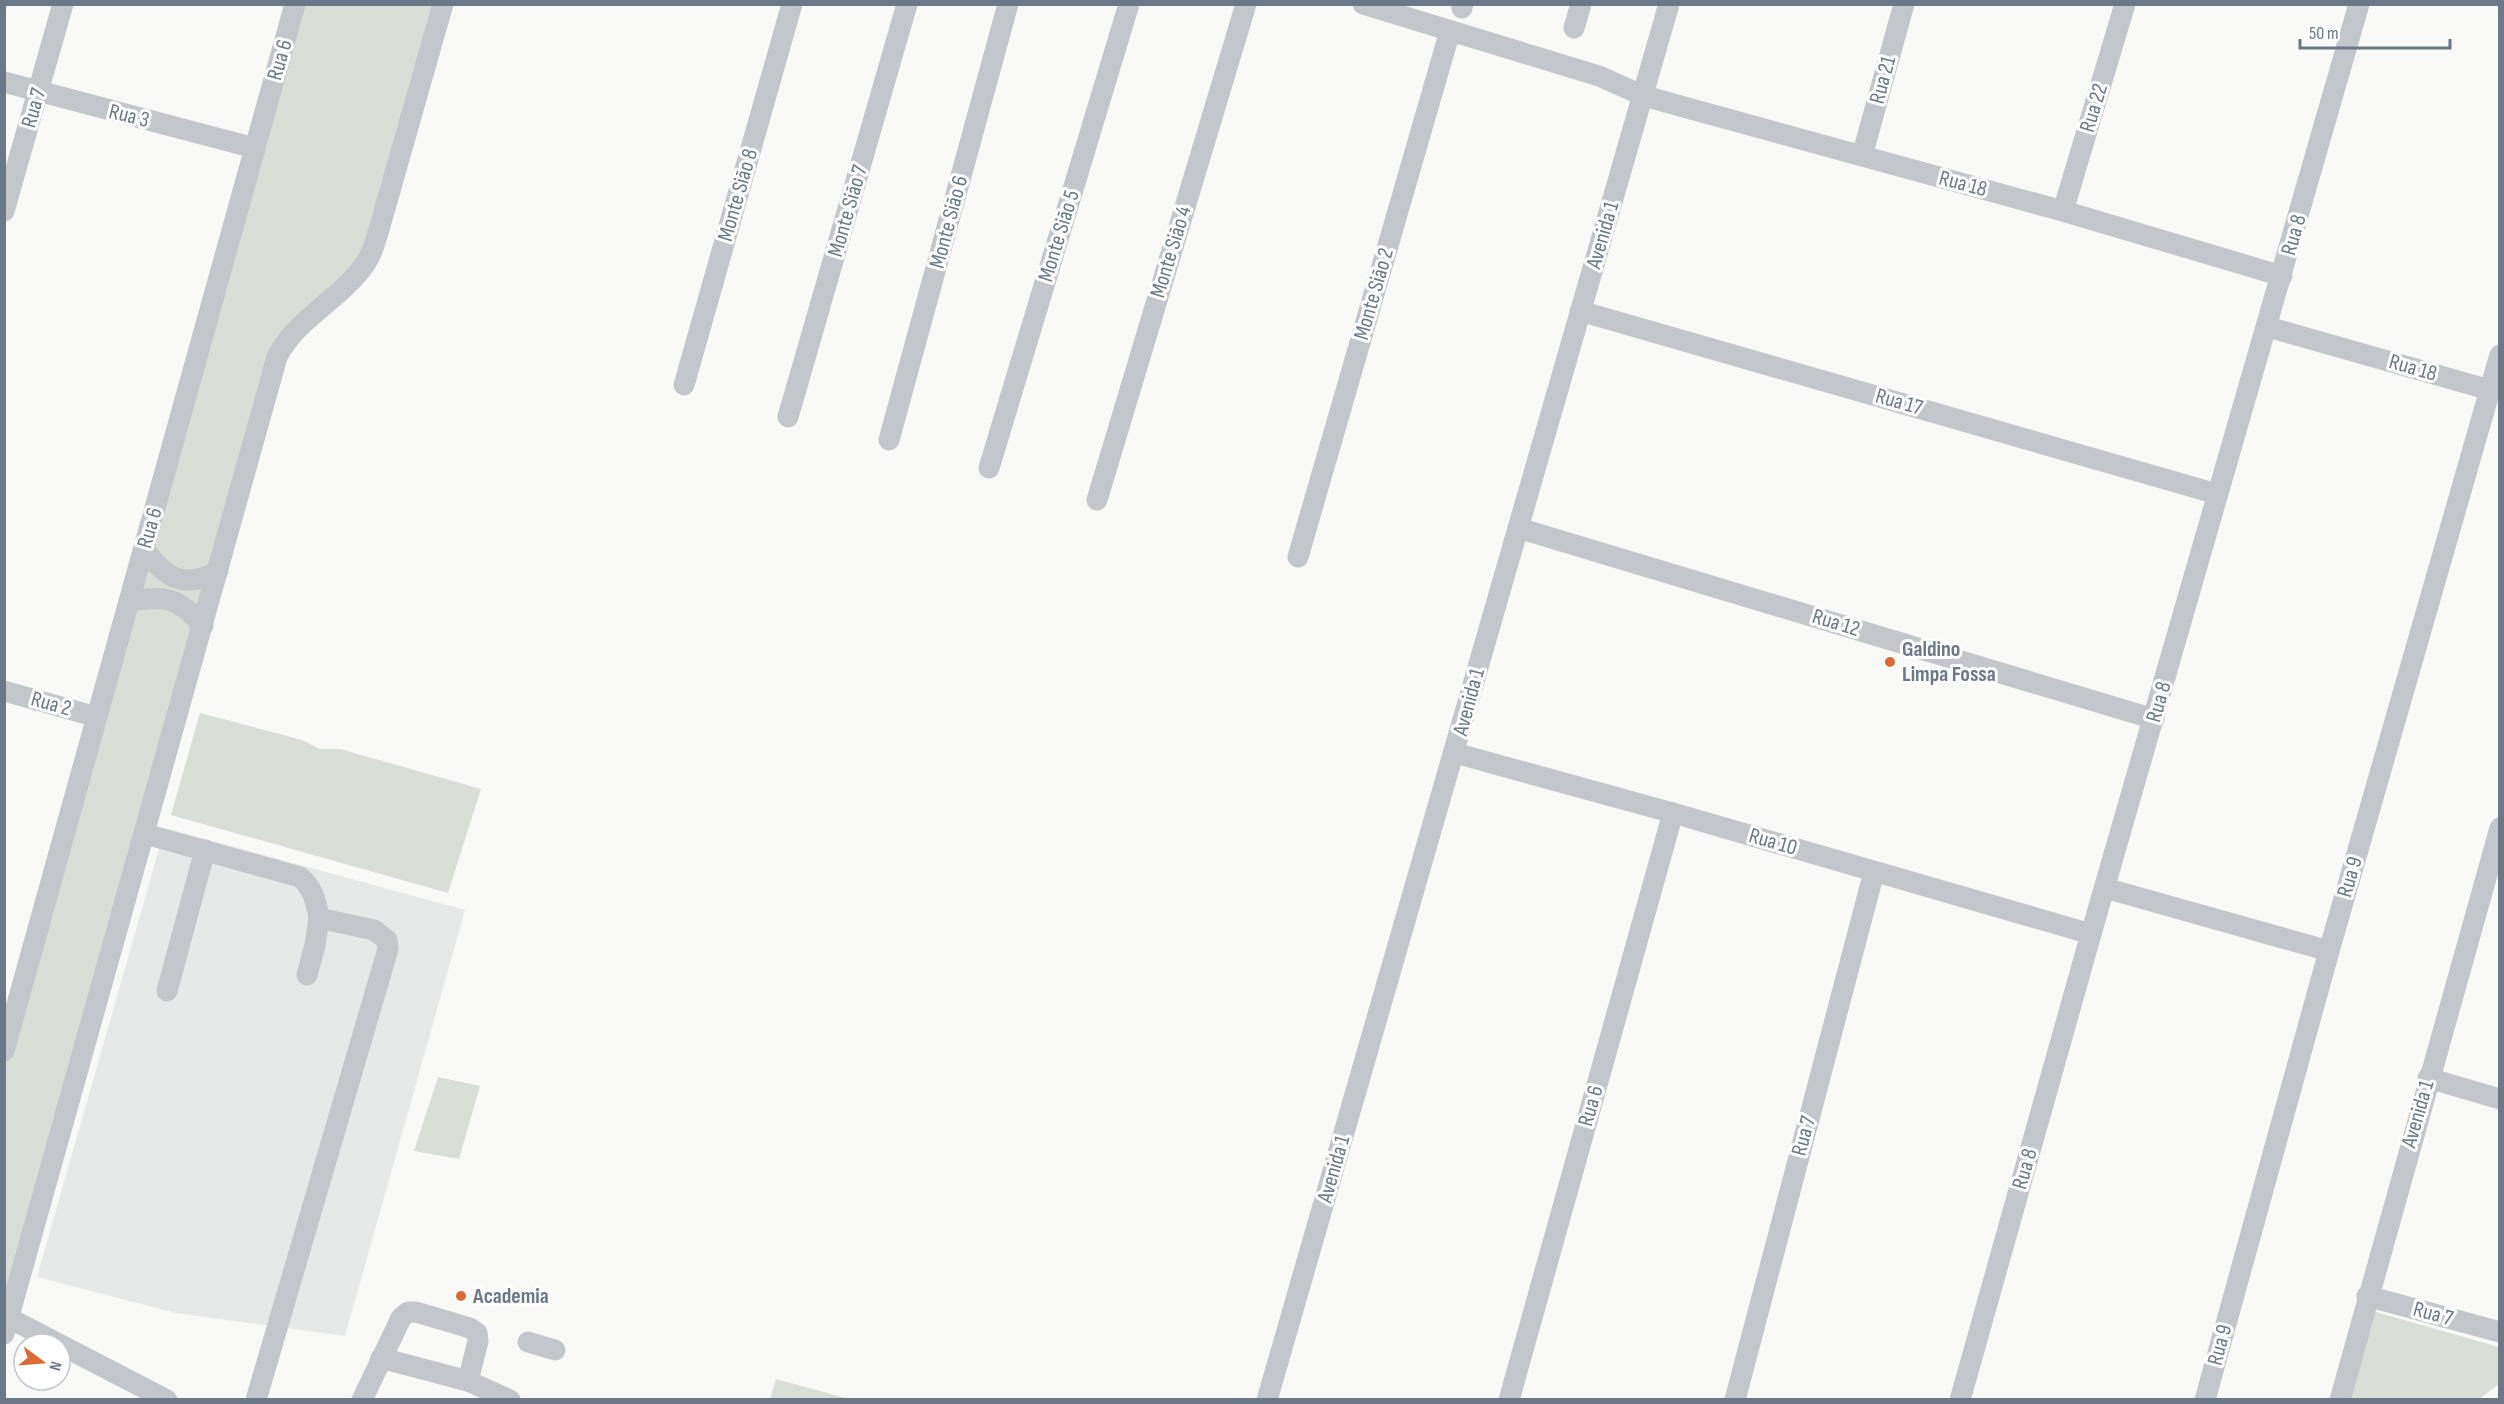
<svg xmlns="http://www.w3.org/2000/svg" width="2504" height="1404" font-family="'Sofia Sans Condensed',sans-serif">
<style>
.built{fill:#e7e8e8}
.green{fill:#d9ded7}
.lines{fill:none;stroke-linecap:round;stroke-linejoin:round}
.minor{stroke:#c3c6ca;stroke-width:21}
.poi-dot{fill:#dd6934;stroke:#fff;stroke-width:2}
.labels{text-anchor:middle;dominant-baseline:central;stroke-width:6;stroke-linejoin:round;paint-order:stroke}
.street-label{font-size:22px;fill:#6a7887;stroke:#fff}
.poi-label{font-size:22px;font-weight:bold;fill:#6a7887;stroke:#fff;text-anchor:start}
</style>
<rect width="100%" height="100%" fill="#f9f9f7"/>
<!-- built -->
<path class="built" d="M165,828L465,910L345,1336L176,1313L37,1277Z"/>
<!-- green -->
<g class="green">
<path d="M293,5H433L362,256L273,355L5,1312V1027Z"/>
<path d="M200,713L302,740L320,749H340L481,789L448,893L171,815Z"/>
<path d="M438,1077L480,1086L459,1159L414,1151Z"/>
<path d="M2376,1312L2499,1347V1384L2479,1399L2343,1400L2363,1319Z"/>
<path d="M776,1379L849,1399H770Z"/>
</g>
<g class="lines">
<!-- minor -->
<g class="minor">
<path d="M1363,4L1599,76L1644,96L2063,211L2282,276"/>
<path d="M1462,8L1463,4"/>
<path d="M1574,28L1581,4"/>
<path d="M4,82L255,148"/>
<path d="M1862,156L1904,4"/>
<path d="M4,211L63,4"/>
<path d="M2063,211L2125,4"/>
<path d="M1580,311L2217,494"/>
<path d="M2268,327L2490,390"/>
<path d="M684,385L792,4"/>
<path d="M788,417L907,4"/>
<path d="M889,440L1008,4"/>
<path d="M989,468L1129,4"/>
<path d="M1097,500L1246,4"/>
<path d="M1518,528L2154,719"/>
<path d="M144,549C166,578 183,590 218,571"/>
<path d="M1298,557L1450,31"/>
<path d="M129,602C164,594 180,598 203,626"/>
<path d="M4,691L97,717"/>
<path d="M1455,753L1673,813L2091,934"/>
<path d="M145,834L300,877C313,888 316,901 319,918"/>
<path d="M2105,888L2329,951"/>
<path d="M167,991L205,850"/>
<path d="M4,1051L295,4"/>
<path d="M2428,1078L2500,1099"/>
<path d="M2367,1296L2500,1332"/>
<path d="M9,1318L167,1400"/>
<path d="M4,1334L277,357C295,320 342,298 365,264C372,255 374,244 378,233L443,4"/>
<path d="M528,1342L555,1350"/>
<path d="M381,1358L468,1381L510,1400"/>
<path d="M256,1400L388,949L387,940L374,930L319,918L315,945L307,975"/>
<path d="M362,1400L401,1318L408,1312H416L470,1328L477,1333L478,1341L468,1381"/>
<path d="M1267,1400L1669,4"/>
<path d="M1509,1400L1673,813"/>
<path d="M1735,1400L1874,872"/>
<path d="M1960,1400L2091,934L2359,4"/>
<path d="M2205,1400L2329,951L2500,355"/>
<path d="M2340,1400L2500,828"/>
</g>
</g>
<!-- markers -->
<g class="poi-dot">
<circle cx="1890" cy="662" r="6"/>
<circle cx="461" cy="1296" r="6"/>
</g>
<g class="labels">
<!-- street labels -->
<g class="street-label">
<text transform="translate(280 60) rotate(-74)">Rua 6</text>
<text transform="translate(1883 80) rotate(-75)">Rua 21</text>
<text transform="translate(34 108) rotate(-74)">Rua 7</text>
<text transform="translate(2094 108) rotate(-73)">Rua 22</text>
<text transform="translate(129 116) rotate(14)">Rua 3</text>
<text transform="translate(1963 184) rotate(15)">Rua 18</text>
<text transform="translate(738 195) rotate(-74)">Monte Sião 8</text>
<text transform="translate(848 211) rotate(-74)">Monte Sião 7</text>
<text transform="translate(949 222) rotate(-75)">Monte Sião 6</text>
<text transform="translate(1603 235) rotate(-74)">Avenida 1</text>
<text transform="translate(2294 235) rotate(-74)">Rua 8</text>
<text transform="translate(1059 236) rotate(-73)">Monte Sião 5</text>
<text transform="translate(1171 252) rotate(-73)">Monte Sião 4</text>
<text transform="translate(1374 294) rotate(-74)">Monte Sião 2</text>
<text transform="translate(2413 368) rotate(16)">Rua 18</text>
<text transform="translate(1899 402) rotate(16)">Rua 17</text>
<text transform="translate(150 528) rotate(-74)">Rua 6</text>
<text transform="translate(1836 623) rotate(17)">Rua 12</text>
<text transform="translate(1469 702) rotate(-75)">Avenida 1</text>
<text transform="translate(2159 702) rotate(-74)">Rua 8</text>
<text transform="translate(51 704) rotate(16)">Rua 2</text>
<text transform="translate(1773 842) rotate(16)">Rua 10</text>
<text transform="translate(2350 877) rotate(-74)">Rua 9</text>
<text transform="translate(1591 1106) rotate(-74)">Rua 6</text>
<text transform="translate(2418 1114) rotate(-74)">Avenida 1</text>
<text transform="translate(1804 1136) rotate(-75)">Rua 7</text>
<text transform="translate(1334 1169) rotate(-74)">Avenida 1</text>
<text transform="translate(2025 1169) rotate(-74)">Rua 8</text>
<text transform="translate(2433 1314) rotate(15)">Rua 7</text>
<text transform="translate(2220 1345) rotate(-75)">Rua 9</text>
</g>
<!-- poi labels -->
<g class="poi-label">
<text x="1902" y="649">Galdino<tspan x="1902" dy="25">Limpa Fossa</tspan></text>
<text x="473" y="1296">Academia</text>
</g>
</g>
<!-- border -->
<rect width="2504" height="1404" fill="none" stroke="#6a7887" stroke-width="12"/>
<!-- north arrow -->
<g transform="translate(42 1362) rotate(106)"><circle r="28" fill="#ffffff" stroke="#c3c9cf" stroke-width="1.5"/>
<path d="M0-4.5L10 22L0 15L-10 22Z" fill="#dd6934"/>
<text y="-9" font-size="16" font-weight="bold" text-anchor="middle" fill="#6a7887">N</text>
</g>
<!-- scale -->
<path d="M2300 39v9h150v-9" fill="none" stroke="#6a7887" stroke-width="3"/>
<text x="2309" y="39" font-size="18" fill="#6a7887" stroke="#ffffff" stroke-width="4.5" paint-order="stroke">50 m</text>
</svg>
